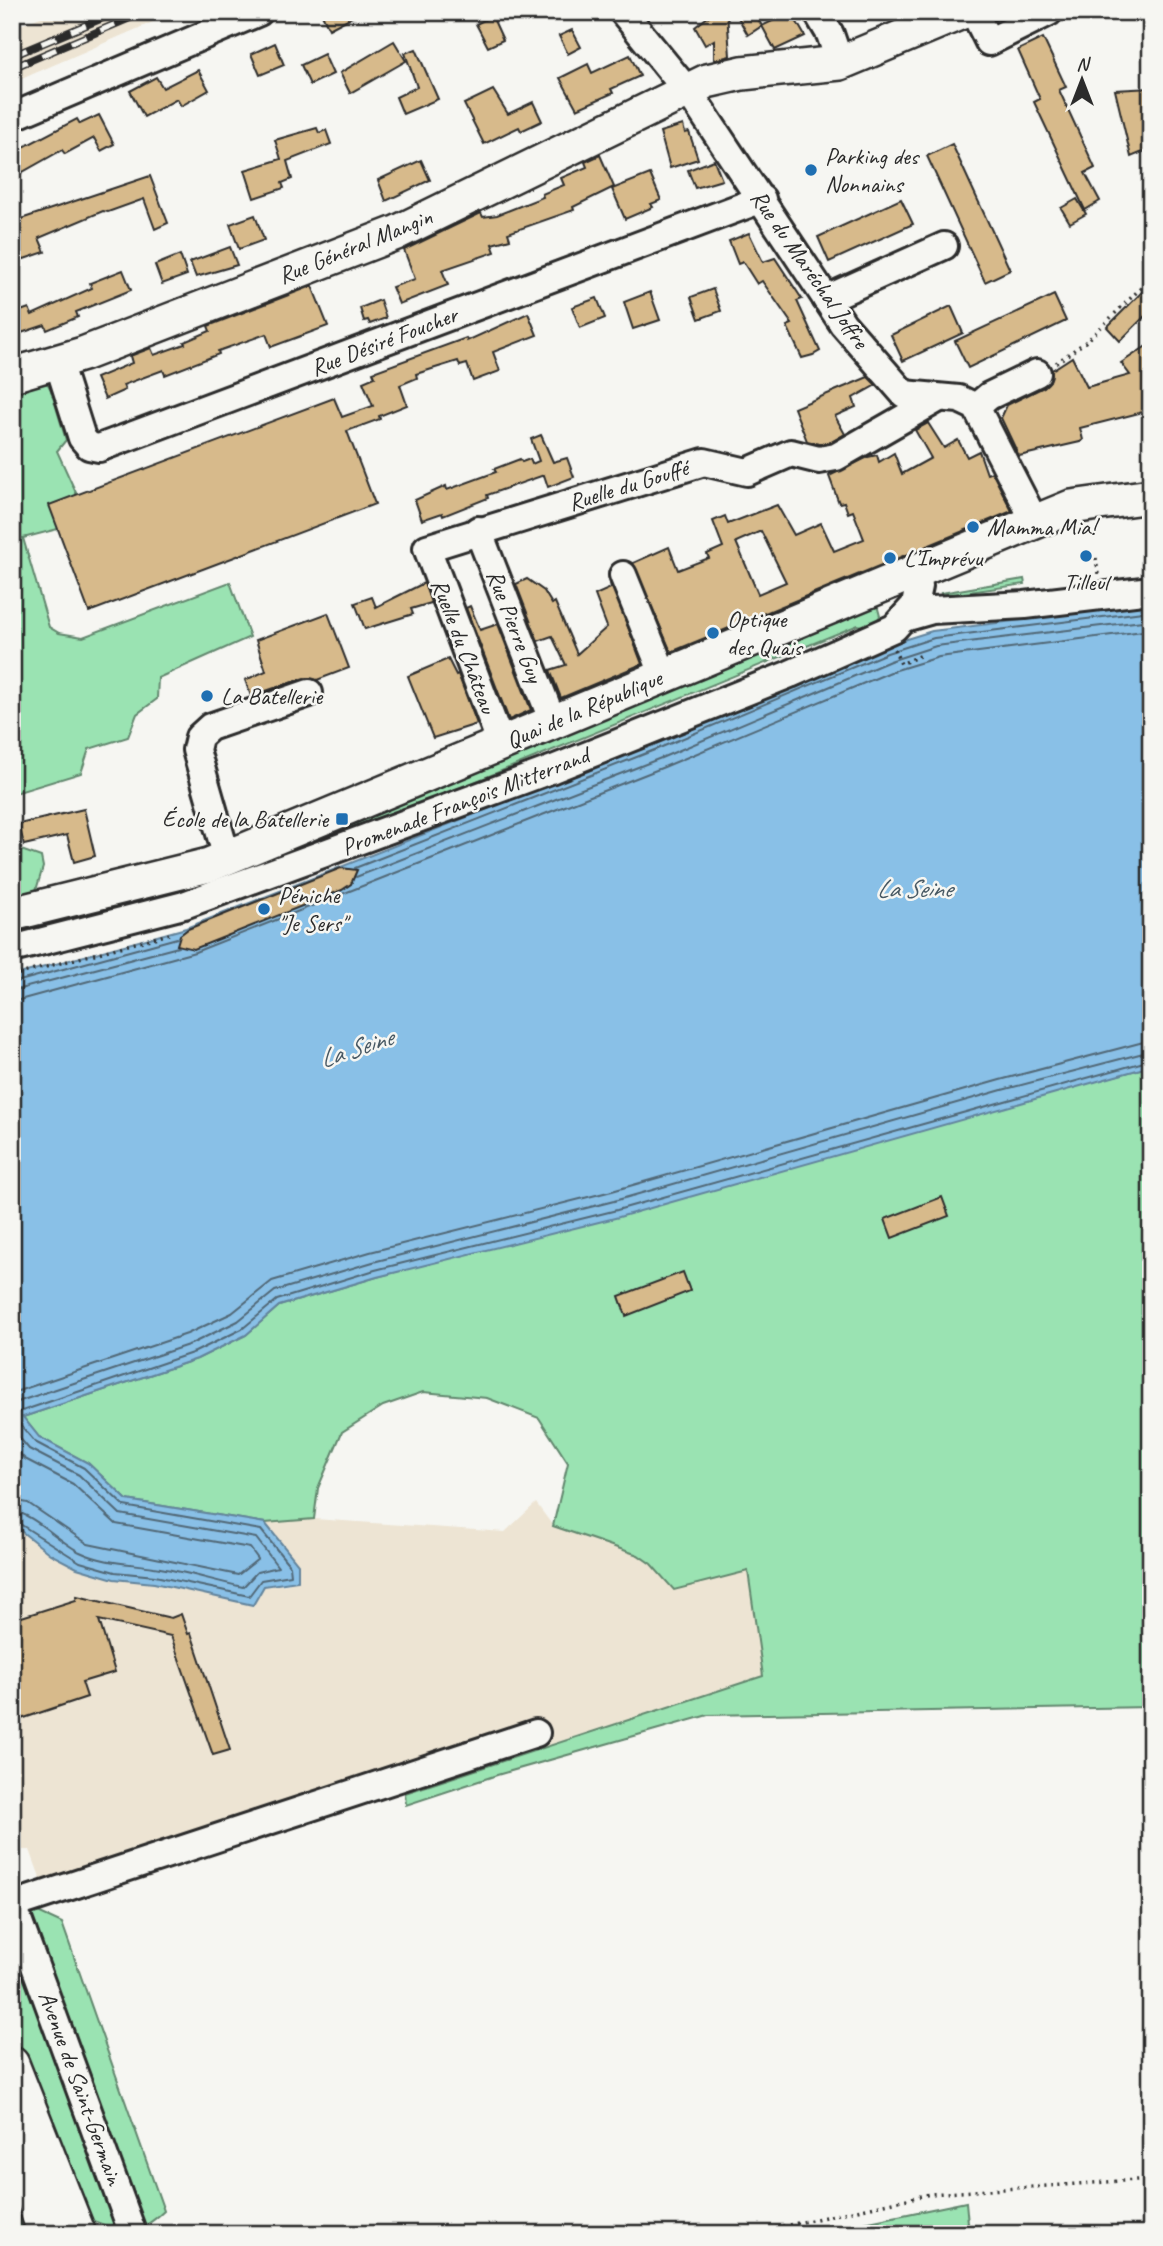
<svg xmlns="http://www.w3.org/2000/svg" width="1163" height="2246" font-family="Caveat,sans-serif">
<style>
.built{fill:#ede4d3}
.green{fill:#9ae3b2;stroke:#62876e;stroke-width:2}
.water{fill:#89c0e7;stroke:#63849c;stroke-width:2}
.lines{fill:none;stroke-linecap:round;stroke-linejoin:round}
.shore{stroke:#516776;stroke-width:2}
.building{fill:#d7ba8b;stroke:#2b2b2b;stroke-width:2;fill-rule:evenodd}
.minor-casing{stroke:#2b2b2b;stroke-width:32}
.major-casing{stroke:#2b2b2b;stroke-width:38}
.path{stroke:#2b2b2b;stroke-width:3.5;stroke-dasharray:2 5;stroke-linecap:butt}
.minor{stroke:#f6f6f2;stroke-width:26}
.major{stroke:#f6f6f2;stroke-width:33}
.rail-casing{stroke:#2b2b2b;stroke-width:8}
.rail{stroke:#f6f6f2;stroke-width:5;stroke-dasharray:16;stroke-linecap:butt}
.poi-dot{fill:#1f6fb2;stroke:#f6f6f2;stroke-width:2.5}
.labels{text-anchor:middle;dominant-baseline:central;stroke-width:5;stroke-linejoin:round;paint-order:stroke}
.poi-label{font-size:24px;fill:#2b2b2b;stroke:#f6f6f2;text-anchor:start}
.street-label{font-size:24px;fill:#2b2b2b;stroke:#f6f6f2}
.water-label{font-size:26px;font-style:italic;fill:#475863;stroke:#f6f6f2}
</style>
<rect width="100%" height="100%" fill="#f6f6f2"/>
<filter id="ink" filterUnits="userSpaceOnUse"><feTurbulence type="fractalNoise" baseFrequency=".0143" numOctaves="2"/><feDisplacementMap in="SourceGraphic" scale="14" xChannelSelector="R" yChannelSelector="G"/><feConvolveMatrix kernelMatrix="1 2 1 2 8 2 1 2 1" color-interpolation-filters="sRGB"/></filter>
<g filter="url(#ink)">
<!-- built -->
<g class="built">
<path d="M52,12H176L12,83V29Z"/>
<path d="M536,1503L553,1526L638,1554L651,1564L674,1590L748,1571L763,1676L51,1907L30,1850H14L12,1846V1524L50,1554L77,1568L114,1579L154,1583L252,1605L264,1586L289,1584L298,1564L265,1523L314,1519L505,1532Z"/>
</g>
<!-- green -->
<g class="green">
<path d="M42,382L48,384L51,390L66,440L57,451L77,495L58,529L23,538L49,627L59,633L83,637L230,582L250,637L158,678L157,699L137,714L128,737L89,749L81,773L12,794V389Z"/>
<path d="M1024,579L1025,584L942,596L941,593Z"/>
<path d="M877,605L880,616L872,628L858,625L218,887L210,880Z"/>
<path d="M12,841L18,849L41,857L43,867L34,897L12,902Z"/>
<path d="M181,888L184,896L12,942V928Z"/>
<path d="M1151,1066V1707L708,1715L497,1775L406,1805L405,1793L763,1676L748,1571L674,1590L651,1564L638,1555L553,1526L568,1463L539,1418L487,1398L423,1392L383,1406L342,1432L318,1488L314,1519L265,1523L127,1500L88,1463L39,1437L23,1417L197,1359L246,1335L279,1306L377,1277Z"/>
<path d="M12,1900L62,1923L164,2211C132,2241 123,2232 86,2218L12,2038Z"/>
<path d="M12,2184L27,2234H12Z"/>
<path d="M966,2202L969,2234H811Z"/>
</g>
<!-- water -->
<path class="water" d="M1151,604V1066L619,1217L377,1277L279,1306L246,1335L197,1359L23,1417L39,1437L88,1463L127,1500L265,1523L298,1564V1581L264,1586L253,1605L154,1583L114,1579L77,1568L50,1554L12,1524V976L186,928L655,743L884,646L932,631Z"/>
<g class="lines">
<!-- shore -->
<g class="shore">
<path d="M355,868L657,749L887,653L934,638L1151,611"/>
<path d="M356,877L661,758L890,661L936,646L1151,620"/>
<path d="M12,983L177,938"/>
<path d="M12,991L178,947"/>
<path d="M12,1002L195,952L664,767L893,671L939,657L1151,630"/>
<path d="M12,1393L187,1334L232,1313L272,1281L370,1252L612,1191L1000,1080L1151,1040"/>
<path d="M12,1407L20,1401L191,1344L238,1321L275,1291L373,1262L614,1201L1002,1090L1151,1051"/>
<path d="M12,1429L29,1449L79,1475L120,1514L256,1538L278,1567L257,1572L243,1587C214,1581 184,1571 154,1567C129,1563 103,1563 80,1552C61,1543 31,1512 12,1511"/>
<path d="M12,1446L25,1459L73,1484L116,1524L250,1548L258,1559L238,1575L88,1544L28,1503L12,1500"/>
<path d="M12,1519L80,1562L115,1572L155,1576L249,1596L261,1580L291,1575L290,1566L261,1530L124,1506L84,1468L35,1442L18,1422L19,1412L195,1352L242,1329L277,1300L375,1270L617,1210L1151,1060"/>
</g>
</g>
<!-- building -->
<g class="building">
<path d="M321,12H361L329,29Z"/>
<path d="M714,12H727L730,56L714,60V40L705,45L695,27Z"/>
<path d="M735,12H754L762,26L791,12L805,36L775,50L762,26L748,35Z"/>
<path d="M492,16L503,40L488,47L476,24Z"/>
<path d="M572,30L581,47L568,54L559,36Z"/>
<path d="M1043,38L1066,87L1059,90L1095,168L1085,173L1100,201L1085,210L1034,102L1040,99L1018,50Z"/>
<path d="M394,41L406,61L350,93L340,73Z"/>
<path d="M275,43L284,65L260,75L251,54Z"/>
<path d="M416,49L438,99L403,114L396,97L417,87L405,53Z"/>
<path d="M324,54L333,74L310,85L301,65Z"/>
<path d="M630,55L640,76L611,89L613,93L577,109L560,78L588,64L592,73Z"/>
<path d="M198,70L209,90L181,106L177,99L144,117L130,91L156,77L163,88Z"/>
<path d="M1151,88V135L1143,137L1148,150L1131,157L1115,90Z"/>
<path d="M493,90L508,114L533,102L542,121L521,131L519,127L484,144L464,104Z"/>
<path d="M99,115L114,144L101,151L94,138L65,154L62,150L12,178V153L77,119L80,124Z"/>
<path d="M683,125L685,133L689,132L698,159L670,168L660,132Z"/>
<path d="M317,128L319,133L326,130L331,144L287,161L292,179L282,183L284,188L254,198L245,170L281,159L275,140Z"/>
<path d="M952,144L1010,270L985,282L927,156Z"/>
<path d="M600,155L614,187L573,207L574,210L508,233L510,239L492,244L495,252L442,270L448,285L399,304L392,287L415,279L404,250L481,213L483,217L497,215L543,197L542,194L564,185L561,178L587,167L585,162Z"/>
<path d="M421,160L430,180L386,201L378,180Z"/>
<path d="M714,160L722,180L695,188L688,170Z"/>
<path d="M650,174L661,200L651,204L653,207L625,219L612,189Z"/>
<path d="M150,176L168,223L155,229L144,199L108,212L103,211L39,238L45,252L12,263V222Z"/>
<path d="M901,199L913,224L829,262L818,237Z"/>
<path d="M1077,199L1086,214L1070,223L1061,208Z"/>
<path d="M255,215L264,240L239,249L230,224Z"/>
<path d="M749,233L763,262L775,258L802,299L797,301L820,351L813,355L802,358L787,326L792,324L762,281L757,284L743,262L738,264L729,241Z"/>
<path d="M230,247L237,265L196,277L190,262Z"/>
<path d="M180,255L187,275L162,284L155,265Z"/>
<path d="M123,270L131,290L76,312L78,317L47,330L45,325L12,336V314L29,308L32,315L92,288L90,283Z"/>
<path d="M1151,283V310L1120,341L1107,327Z"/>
<path d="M312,286L328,326L271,347L266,334L218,351L219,354L165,375L163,370L123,385L125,390L105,399L96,378L132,363L130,356L151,348L154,355L185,344L184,342L210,331L208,326Z"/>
<path d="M713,289L721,311L699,319L691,297Z"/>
<path d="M650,292L660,320L633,329L624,302Z"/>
<path d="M1054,295L1066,321L968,368L955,341Z"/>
<path d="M597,298L605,318L580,328L572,307Z"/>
<path d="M380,300L386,318L370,324L368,320L364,321L360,308Z"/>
<path d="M951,306L963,333L903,361L891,335Z"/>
<path d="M528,313L537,335L493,352L500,371L473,381L467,364L460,366L458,361L416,374L417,378L400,385L407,405L379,416L380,419L347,431L375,504L89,612L49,505L334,398L342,417L373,406L363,382L375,377L373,372L466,338L467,341Z"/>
<path d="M1151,343V410L1080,428L1083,440L1080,442L1019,456L1001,418L1007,405L1044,387L1050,381L1052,370L1072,357L1087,387L1130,375L1121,363Z"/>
<path d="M868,377L876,385L853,398L856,407L835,416L845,434L831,442L820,444L807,441L794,408Z"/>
<path d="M928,423L944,448L958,440L967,457L979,451L987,474L992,472L1012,511L671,652L633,563L669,547L678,570L709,558L707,554L723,547L713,521L725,516L728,524L777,505L794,535L821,523L834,551L864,539L853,511L848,513L844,502L839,503L829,476L868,457L877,455L879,462L894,453L902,474L931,458L915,430ZM761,531L786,582L758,594L736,542Z"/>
<path d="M541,435L553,462L567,458L574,477L548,487L544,475L487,495L488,498L443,516L442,513L422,520L415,500L446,486L447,490L496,472L494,469L520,459L522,462L530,459L532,464L539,461L531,439Z"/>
<path d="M608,574L642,664L561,698L550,670L566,665L552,636L538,641L516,584L527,579L544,591L552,604L555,602L577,654L607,627L595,595L611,588Z"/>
<path d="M424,583L431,603L411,609L413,614L365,629L355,603L372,597L376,607Z"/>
<path d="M470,606L480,630L498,624L531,710L509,720L466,608Z"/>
<path d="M328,613L349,668L317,680L304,678L251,696L245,680L266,671L256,640Z"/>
<path d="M448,659L456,675L458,674L477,724L433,738L408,676Z"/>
<path d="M84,809L95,856L74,862L67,835L24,845L19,824Z"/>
<path d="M341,868L357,870L351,884L342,890L194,949L177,945L180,935L188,929Z"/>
<path d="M942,1197L949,1216L892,1238L885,1219Z"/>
<path d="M683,1272L690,1291L626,1316L619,1296Z"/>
<path d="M77,1596L171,1618L181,1614L188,1634L191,1633L230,1750L213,1755L171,1636L99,1620L115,1672L82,1682L87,1697L12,1722V1620L76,1600Z"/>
</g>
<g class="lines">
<defs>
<g id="minor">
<path d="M623,12L693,98L843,324L904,394L959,399L976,407L1035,522"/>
<path d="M817,12L830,34L840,63"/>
<path d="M974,12L989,42L1049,12"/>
<path d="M12,117L259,12"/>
<path d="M826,299L944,246"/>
<path d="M58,362L82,438L89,446L99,448L762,199"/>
<path d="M976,407L989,396L1037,373"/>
<path d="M478,530L553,722"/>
<path d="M623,575L664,676"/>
<path d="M904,618L932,610L1025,605L1151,590"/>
<path d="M501,744L427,548L704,462L747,472L791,453L819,460L836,457L939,398"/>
<path d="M227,858L196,750L199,737L210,727L309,693"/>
<path d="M12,949L184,905L553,769L790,674L894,628L915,605L919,586L912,573"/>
<path d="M12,1903L133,2234"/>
<path d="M13,1905L536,1733"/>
</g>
<g id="major">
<path d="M12,375L83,354L396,233L707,81L742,73L840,63L962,12"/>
<path d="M12,914L209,865L1054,514L1071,507L1151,496"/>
<path d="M12,2064L79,2234"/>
<path d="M12,2136L45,2234"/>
</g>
</defs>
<!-- minor casing -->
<use href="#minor" class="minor-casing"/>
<!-- major casing -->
<use href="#major" class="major-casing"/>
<!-- path -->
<g class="path">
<path d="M1056,363L1088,340L1151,278"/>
<path d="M1096,558L1098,574"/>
<path d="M894,649L901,664L924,654"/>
<path d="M12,976L169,934"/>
<path d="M748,2234L930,2194L1151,2179"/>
</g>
<!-- minor -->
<use href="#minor" class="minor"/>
<!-- major -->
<use href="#major" class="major"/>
<defs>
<g id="rail">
<path d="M12,56L117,12"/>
<path d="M12,68L144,12"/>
</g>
</defs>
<!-- rail casing -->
<use href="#rail" class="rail-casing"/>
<!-- rail -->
<use href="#rail" class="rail"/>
</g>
</g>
<!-- markers -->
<g class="poi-dot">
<circle cx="811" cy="170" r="7"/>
<circle cx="973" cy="527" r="7"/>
<circle cx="1086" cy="556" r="7"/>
<circle cx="890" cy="558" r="7"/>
<circle cx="713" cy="633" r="7"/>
<circle cx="207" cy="696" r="7"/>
<rect x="335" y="812" width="14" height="14" rx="3.5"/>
<circle cx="264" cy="909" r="7"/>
</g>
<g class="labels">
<!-- poi labels -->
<g class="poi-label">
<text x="825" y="156">Parking des<tspan x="825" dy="28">Nonnains</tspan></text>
<text x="987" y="527">Mamma Mia!</text>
<text x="904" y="558">L’Imprévu</text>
<text x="1086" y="582" text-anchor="middle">Tilleul</text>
<text x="727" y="619">Optique<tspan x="727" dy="28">des Quais</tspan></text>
<text x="221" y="696">La Batellerie</text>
<text x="328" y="819" text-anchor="end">École de la Batellerie</text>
<text x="278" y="895">Péniche<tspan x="278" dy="28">"Je Sers"</tspan></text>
</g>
<!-- street labels -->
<g class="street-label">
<text transform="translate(355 246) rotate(-22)">Rue Général Mangin</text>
<text transform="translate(810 269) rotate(55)">Rue du Maréchal Joffre</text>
<text transform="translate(384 341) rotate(-21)">Rue Désiré Foucher</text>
<text transform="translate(628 485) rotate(-17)">Ruelle du Gouffé</text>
<text transform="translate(515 626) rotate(69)">Rue Pierre Guy</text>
<text transform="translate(464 646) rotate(69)">Ruelle du Château</text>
<text transform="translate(584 709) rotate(-23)">Quai de la République</text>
<text transform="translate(465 801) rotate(-21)">Promenade François Mitterrand</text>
<text transform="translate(81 2088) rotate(70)">Avenue de Saint-Germain</text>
</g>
<!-- water labels -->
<g class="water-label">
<text x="914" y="888">La Seine</text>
<text transform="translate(356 1048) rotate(-18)">La Seine</text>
</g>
</g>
<!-- margin -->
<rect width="1163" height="2246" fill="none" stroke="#f6f6f2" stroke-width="42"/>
<rect x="21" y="21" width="1121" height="2204" fill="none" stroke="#2b2b2b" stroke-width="2.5" filter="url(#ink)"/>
<!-- north arrow -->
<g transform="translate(1082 80)" stroke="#f6f6f2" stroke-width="5" paint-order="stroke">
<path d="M0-5L12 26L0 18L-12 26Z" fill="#2b2b2b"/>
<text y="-10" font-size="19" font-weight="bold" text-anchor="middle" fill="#2b2b2b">N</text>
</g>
</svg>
